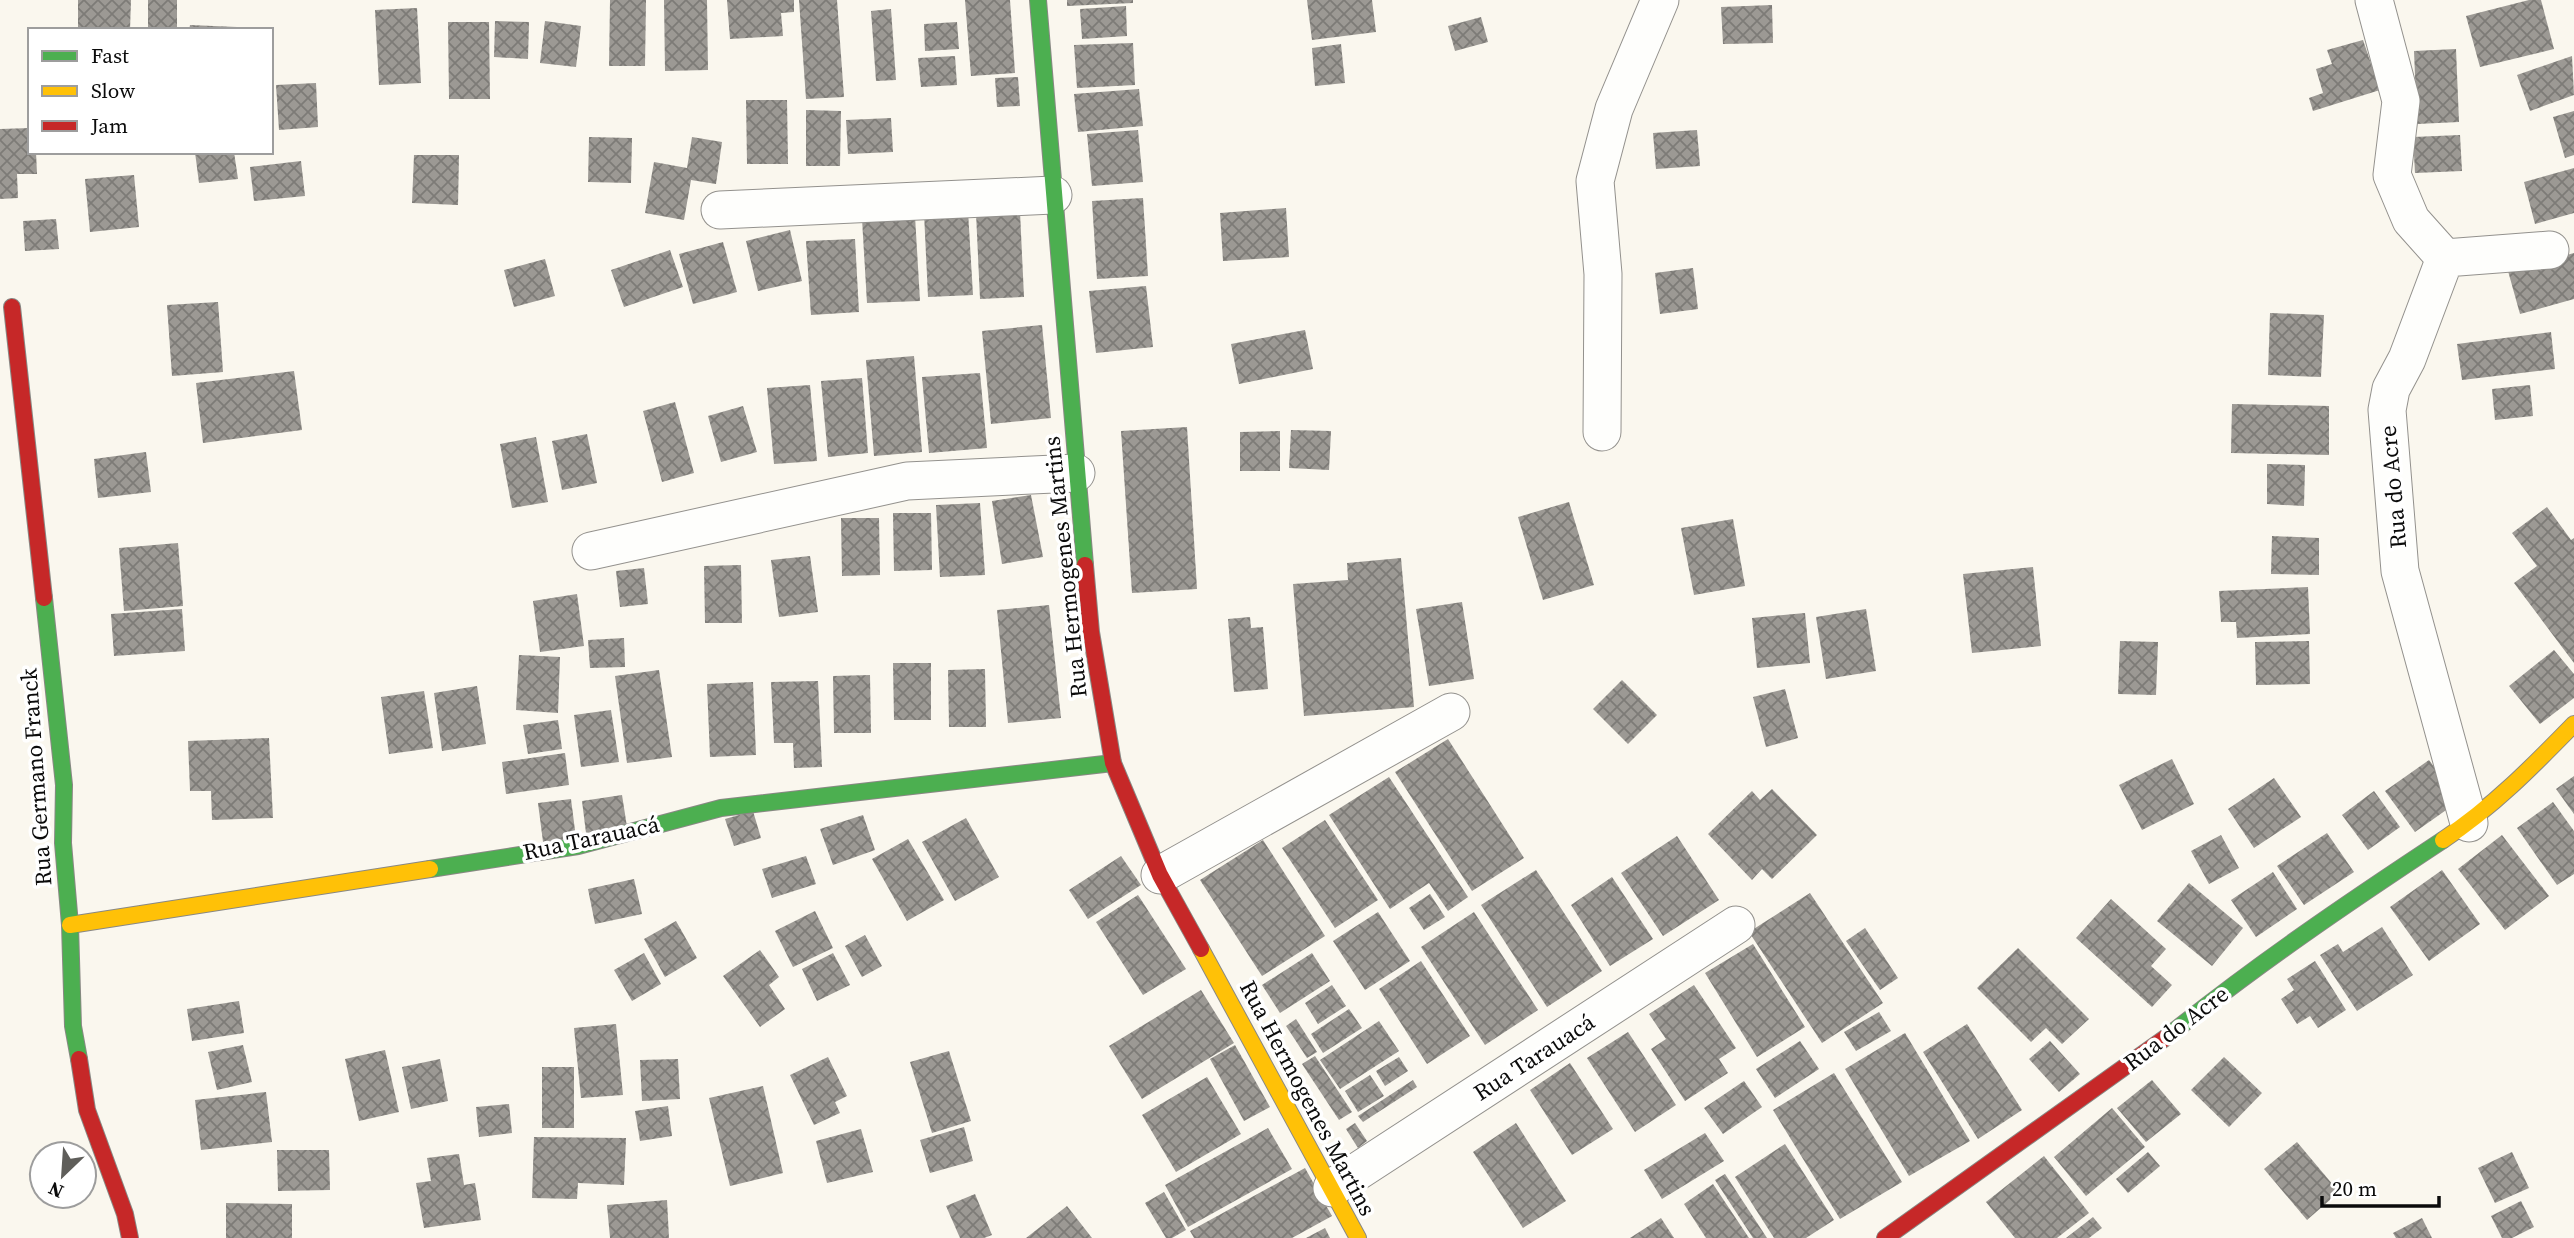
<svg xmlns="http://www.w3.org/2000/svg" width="2574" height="1238" font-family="'Source Serif 4',serif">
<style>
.building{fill:url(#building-cross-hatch)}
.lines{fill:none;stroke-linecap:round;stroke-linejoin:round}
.street-casing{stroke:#93918d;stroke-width:39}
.fast-casing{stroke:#898884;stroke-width:18}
.slow-casing{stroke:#898884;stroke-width:18}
.jam-casing{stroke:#898884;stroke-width:18}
.street{stroke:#fefefc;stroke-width:37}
.fast{stroke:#4caf50;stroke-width:16}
.slow{stroke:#ffc107;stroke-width:16}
.jam{stroke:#c62828;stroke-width:16}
.labels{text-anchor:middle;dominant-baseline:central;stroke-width:7;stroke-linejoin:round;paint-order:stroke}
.street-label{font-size:23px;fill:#0b0b0b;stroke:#fff}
</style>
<defs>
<pattern id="building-cross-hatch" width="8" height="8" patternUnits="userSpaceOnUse" patternTransform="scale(1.75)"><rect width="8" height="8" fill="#9c9994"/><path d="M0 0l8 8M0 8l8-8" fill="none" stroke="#7d7b77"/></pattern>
</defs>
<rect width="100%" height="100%" fill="#faf7ee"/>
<!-- building -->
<g class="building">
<path d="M78,0H131L130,30H78Z"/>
<rect x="148" y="0" width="29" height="30"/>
<path d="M610,0H646L645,66H609Z"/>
<path d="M664,0H707L708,70L665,71Z"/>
<path d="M727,0H794V12L781,13L783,36L730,39Z"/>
<path d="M799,0H837L844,97L806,99Z"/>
<path d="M965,0H1010L1015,73L971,76Z"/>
<path d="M1067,0H1133V3L1067,6Z"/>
<path d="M1307,0H1372L1376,32L1312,40Z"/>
<path d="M2529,0H2541L2554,49L2480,67L2466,16Z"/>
<path d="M1772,5L1773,43L1723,44L1721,7Z"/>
<path d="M1126,6L1127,36L1082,39L1080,9Z"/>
<path d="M417,8L421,83L379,85L375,10Z"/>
<path d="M891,9L896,80L876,81L871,11Z"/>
<path d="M1481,17L1488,42L1455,51L1448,26Z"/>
<path d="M495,21L529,22L528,59L494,57Z"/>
<path d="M545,21L581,26L576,67L540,63Z"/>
<path d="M448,22H489L490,99H449Z"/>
<path d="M957,22L959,49L925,51L924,24Z"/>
<path d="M190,25L237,27V30H189Z"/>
<path d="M2363,40L2380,90L2313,111L2309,98L2323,93L2316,69L2332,64L2327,50Z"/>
<path d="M1133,43L1135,85L1077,88L1074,45Z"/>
<path d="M1341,44L1345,83L1315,86L1312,48Z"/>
<path d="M2456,49L2459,122L2417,124L2414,51Z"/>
<path d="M955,56L957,85L921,87L918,58Z"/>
<path d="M2572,56L2574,95L2530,111L2517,75Z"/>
<path d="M1018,77L1020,106L997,107L995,78Z"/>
<path d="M316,83L318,127L279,130L276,85Z"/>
<path d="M1139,89L1143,126L1078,132L1074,94Z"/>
<path d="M746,100H787L788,164H747Z"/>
<path d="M806,110L841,111L840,166H806Z"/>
<path d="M2574,111V155L2565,158L2553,117Z"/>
<path d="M891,118L893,152L848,154L846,120Z"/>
<path d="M30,128V152H36L37,174H17L18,198L0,199V129Z"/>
<path d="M1138,130L1143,182L1092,186L1087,134Z"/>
<path d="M1697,130L1700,166L1656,169L1653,133Z"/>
<path d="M2460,135L2462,171L2415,173L2413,137Z"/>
<path d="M589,137L632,138L631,183L588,182Z"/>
<path d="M692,137L722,142L716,184L691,180L684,220L645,213L654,162L687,168Z"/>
<path d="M195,152H234L238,179L199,183Z"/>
<path d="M414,155H459L458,205L412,203Z"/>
<path d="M301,161L305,196L254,201L250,167Z"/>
<path d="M2574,168V213L2535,224L2524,182Z"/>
<path d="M134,175L139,227L90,232L85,179Z"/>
<path d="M1143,198L1148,276L1097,279L1092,201Z"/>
<path d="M1286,208L1289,257L1223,261L1220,213Z"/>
<path d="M968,211L973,295L928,297L924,213Z"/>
<path d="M1020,212L1024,297L980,299L976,213Z"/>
<path d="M915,216L920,301L867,303L862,219Z"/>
<path d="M56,219L59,249L25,251L23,221Z"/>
<path d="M790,230L802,281L758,291L746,241Z"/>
<path d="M855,239L859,312L811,315L806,241Z"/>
<path d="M723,242L737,292L693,304L679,254Z"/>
<path d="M670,250L683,287L624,307L611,270Z"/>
<path d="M2574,253V299L2520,314L2508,271Z"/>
<path d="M545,259L555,296L514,307L504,270Z"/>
<path d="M1693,268L1698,309L1660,314L1655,273Z"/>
<path d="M1146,286L1153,347L1096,353L1089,291Z"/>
<path d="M218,302L223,372L172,376L167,305Z"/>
<path d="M2270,313L2324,315L2321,377L2268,375Z"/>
<path d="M1042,325L1051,418L991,424L982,331Z"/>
<path d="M1305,330L1313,369L1239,384L1231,344Z"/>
<path d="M2551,332L2555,369L2462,380L2457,344Z"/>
<path d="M914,356L922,452L874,456L866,360Z"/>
<path d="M294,371L302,430L203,443L196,383Z"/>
<path d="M980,373L987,448L929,453L922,377Z"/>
<path d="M862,378L868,453L828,457L821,381Z"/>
<path d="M810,385L817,461L774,464L767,388Z"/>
<path d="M2530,385L2533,416L2495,420L2492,389Z"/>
<path d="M675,402L694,473L662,482L643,411Z"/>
<path d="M2232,404L2329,406V455L2231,453Z"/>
<path d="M743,406L757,452L721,462L708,416Z"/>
<path d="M1187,427L1197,589L1132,593L1121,431Z"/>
<path d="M1291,430L1331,431L1329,470L1289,468Z"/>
<path d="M1280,431V471H1240V432Z"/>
<path d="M587,434L597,483L562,490L552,441Z"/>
<path d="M536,437L548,502L512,508L500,444Z"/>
<path d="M146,452L151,492L98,498L94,459Z"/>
<path d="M2267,464L2305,465L2304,506L2267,504Z"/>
<path d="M1031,495L1043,557L1002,564L992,501Z"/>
<path d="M1569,502L1594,585L1543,600L1518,517Z"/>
<path d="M980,503L985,575L940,577L936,505Z"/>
<path d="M2547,507L2571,540L2574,538V663L2514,583L2537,566L2512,533Z"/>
<path d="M893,513H931L932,570L894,571Z"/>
<path d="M841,518H879L880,575L842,576Z"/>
<path d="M1733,519L1745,586L1694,595L1681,528Z"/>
<path d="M2272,536L2319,538V575L2271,574Z"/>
<path d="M178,543L183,606L124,611L119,548Z"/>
<path d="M810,556L818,612L779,617L771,560Z"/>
<path d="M1401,558L1414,707L1304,716L1293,584L1348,580L1347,563Z"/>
<path d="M741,565L742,623H705L704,566Z"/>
<path d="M2033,567L2041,646L1972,653L1963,574Z"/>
<path d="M644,568L648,604L620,607L616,571Z"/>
<path d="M2308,587L2310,634L2237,638L2236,622H2221L2219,591Z"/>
<path d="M577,594L584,646L540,652L533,601Z"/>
<path d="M1462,602L1474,679L1429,686L1416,609Z"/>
<path d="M1049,605L1061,718L1008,723L997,610Z"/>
<path d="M182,609L185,651L114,656L111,614Z"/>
<path d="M1866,609L1876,671L1826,679L1816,617Z"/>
<path d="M1805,613L1810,663L1757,668L1752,618Z"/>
<path d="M1250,617L1251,628L1263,627L1268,689L1234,692L1228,619Z"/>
<path d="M624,638L625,667L590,668L588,640Z"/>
<path d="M2120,641L2158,642L2156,695L2118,694Z"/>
<path d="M2309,641L2310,684L2256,685L2255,642Z"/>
<path d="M2554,650L2574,674V698L2540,724L2509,686Z"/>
<path d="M519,655L560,657L558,713L516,710Z"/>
<path d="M893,663H931V720H894Z"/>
<path d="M985,669L986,727H949L948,670Z"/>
<path d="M659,670L672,757L627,763L615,676Z"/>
<path d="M870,675L871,733H834L833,676Z"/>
<path d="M1622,680L1657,715L1628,744L1593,709Z"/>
<path d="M818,681L822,767L794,768L793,743H774L771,682Z"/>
<path d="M753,682L756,755L710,757L707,684Z"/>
<path d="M477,686L486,744L442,751L434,693Z"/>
<path d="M1785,689L1798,738L1766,747L1753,697Z"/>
<path d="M424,691L433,748L389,754L381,697Z"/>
<path d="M611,710L619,762L581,767L574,715Z"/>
<path d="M558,720L562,749L528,754L523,725Z"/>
<path d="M269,738L273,818L212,820L211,791H190L188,741Z"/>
<path d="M1448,739L1524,858L1472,891L1395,772Z"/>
<path d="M565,753L569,785L506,794L502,762Z"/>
<path d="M2172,759L2194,804L2142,830L2119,785Z"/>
<path d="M2429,760L2459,801L2415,832L2385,791Z"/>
<path d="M2574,776V814L2556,789Z"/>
<path d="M1389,777L1468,897L1448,911L1429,883L1390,909L1329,815Z"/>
<path d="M2274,778L2301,817L2254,848L2228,809Z"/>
<path d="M1772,789L1817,835L1772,879L1762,869L1752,880L1708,834L1752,791L1760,800Z"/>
<path d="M2374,791L2400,827L2368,850L2342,815Z"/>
<path d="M622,795L627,827L586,833L582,801Z"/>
<path d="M571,799L576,838L543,842L538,803Z"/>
<path d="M2553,802L2574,831V874L2557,885L2517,828Z"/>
<path d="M753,811L761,838L734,846L725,819Z"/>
<path d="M863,815L875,850L833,865L820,829Z"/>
<path d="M966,818L999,877L955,901L922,842Z"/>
<path d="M1325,820L1378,900L1335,928L1282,848Z"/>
<path d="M2327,833L2354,872L2304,905L2277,866Z"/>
<path d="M2221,835L2239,868L2209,884L2191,851Z"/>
<path d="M2502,835L2549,896L2505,930L2458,869Z"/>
<path d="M1677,836L1719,900L1663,936L1621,873Z"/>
<path d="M908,839L944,900L907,921L872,859Z"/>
<path d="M1263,840L1325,936L1262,976L1200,880Z"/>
<path d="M806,856L816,884L772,898L762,869Z"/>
<path d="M1121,856L1141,885L1088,919L1069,890Z"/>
<path d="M1536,870L1602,971L1547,1007L1481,905Z"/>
<path d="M2442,870L2480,924L2429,961L2390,907Z"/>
<path d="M2273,872L2297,909L2256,937L2231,900Z"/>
<path d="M1612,877L1653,939L1610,966L1571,905Z"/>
<path d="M634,879L642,914L595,924L588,889Z"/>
<path d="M2189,883L2243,928L2212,966L2157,921Z"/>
<path d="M1810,893L1883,1003L1822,1043L1749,932Z"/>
<path d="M1430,894L1445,917L1424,930L1409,908Z"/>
<path d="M1138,895L1186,969L1143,995L1096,922Z"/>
<path d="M2111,899L2166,949L2151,966L2172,985L2152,1007L2076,938Z"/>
<path d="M815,911L833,948L793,967L775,931Z"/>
<path d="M1378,912L1410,961L1365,990L1333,941Z"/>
<path d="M1474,912L1538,1010L1485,1045L1421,947Z"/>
<path d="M676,921L697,958L665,977L644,939Z"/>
<path d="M2382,927L2413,975L2357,1011L2320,955L2338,944L2343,952Z"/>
<path d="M1865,928L1898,978L1880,990L1846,941Z"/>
<path d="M865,935L882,966L862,977L845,946Z"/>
<path d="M1753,944L1805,1027L1757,1057L1705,973Z"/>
<path d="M2018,948L2089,1019L2062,1044L2046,1028L2031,1042L1977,988Z"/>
<path d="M760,950L779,977L769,985L785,1009L760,1027L723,976Z"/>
<path d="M644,953L661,984L632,1001L614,970Z"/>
<path d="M833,953L850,985L817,1001L802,969Z"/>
<path d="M1312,953L1330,981L1280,1013L1262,985Z"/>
<path d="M1421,961L1470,1036L1427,1064L1379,989Z"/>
<path d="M2315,961L2346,1010L2318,1028L2310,1016L2297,1024L2281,999L2294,990L2287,979Z"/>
<path d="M1332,985L1346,1006L1318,1024L1305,1003Z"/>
<path d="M1694,985L1736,1048L1719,1059L1728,1073L1685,1101L1651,1049L1666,1039L1649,1014Z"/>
<path d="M1201,990L1234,1043L1142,1099L1109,1046Z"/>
<path d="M239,1001L244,1033L192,1041L187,1009Z"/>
<path d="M1349,1009L1362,1028L1323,1053L1311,1034Z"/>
<path d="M1879,1012L1891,1031L1856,1051L1844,1032Z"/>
<path d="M1296,1019L1317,1052L1307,1058L1286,1026Z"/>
<path d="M1379,1021L1399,1051L1340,1089L1320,1060Z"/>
<path d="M616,1024L623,1095L581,1098L574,1028Z"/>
<path d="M1967,1024L2022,1110L1978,1139L1923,1052Z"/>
<path d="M1628,1032L1676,1105L1635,1132L1587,1058Z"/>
<path d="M1905,1033L1970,1141L1909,1176L1845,1069Z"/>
<path d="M1800,1041L1819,1069L1775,1098L1756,1069Z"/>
<path d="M2050,1041L2080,1074L2059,1092L2029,1059Z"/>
<path d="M243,1045L252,1082L217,1090L208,1052Z"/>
<path d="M1235,1045L1270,1107L1244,1121L1210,1059Z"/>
<path d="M385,1050L399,1112L359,1121L345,1059Z"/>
<path d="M949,1051L971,1121L932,1133L910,1062Z"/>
<path d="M1315,1056L1352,1112L1339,1120L1302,1064Z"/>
<path d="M828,1057L847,1096L835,1102L840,1113L814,1125L790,1075Z"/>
<path d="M1399,1057L1408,1071L1385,1086L1376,1071Z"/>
<path d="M2224,1057L2262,1093L2229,1127L2191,1090Z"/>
<path d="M440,1059L448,1101L411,1109L402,1067Z"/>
<path d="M678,1059L680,1099L642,1101L640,1060Z"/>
<path d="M1570,1063L1613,1129L1572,1155L1530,1090Z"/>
<rect x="542" y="1067" width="32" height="61"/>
<path d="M1834,1073L1902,1182L1840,1219L1773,1110Z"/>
<path d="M1370,1075L1384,1096L1358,1112L1345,1091Z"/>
<path d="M1207,1077L1241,1134L1176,1172L1142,1115Z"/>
<path d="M1413,1080L1417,1087L1363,1122L1358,1116Z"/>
<path d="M2152,1080L2181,1114L2146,1142L2117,1108Z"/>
<path d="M1744,1081L1762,1107L1723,1134L1704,1108Z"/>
<path d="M763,1086L783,1173L730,1186L709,1098Z"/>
<path d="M266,1092L272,1142L201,1150L195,1100Z"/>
<path d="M509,1104L512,1133L479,1137L476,1107Z"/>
<path d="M668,1106L672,1136L640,1141L635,1111Z"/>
<path d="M2112,1108L2145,1147L2086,1196L2054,1157Z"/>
<path d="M1355,1123L1367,1141L1358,1148L1346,1129Z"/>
<path d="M1516,1123L1566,1201L1523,1228L1473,1152Z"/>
<path d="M964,1127L973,1161L930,1173L920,1140Z"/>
<path d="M1268,1128L1292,1169L1188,1227L1165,1185Z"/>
<path d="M861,1129L873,1172L827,1183L816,1141Z"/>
<path d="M1705,1133L1724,1161L1662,1199L1644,1170Z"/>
<path d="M534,1137L626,1138L624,1185L578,1183L577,1199L532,1198Z"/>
<path d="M2297,1142L2339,1192L2307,1220L2264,1169Z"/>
<path d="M1785,1144L1834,1220L1806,1238H1774L1735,1177Z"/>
<path d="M277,1150H329L330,1190L278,1191Z"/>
<path d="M2148,1152L2160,1166L2128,1193L2116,1179Z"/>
<path d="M2512,1152L2529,1188L2495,1203L2478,1168Z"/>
<path d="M459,1154L464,1185L475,1183L481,1220L424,1228L416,1183L431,1181L427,1158Z"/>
<path d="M2044,1156L2089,1213L2057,1238H2015L1986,1202Z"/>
<path d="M1305,1168L1332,1216L1292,1238H1194L1190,1231Z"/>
<path d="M1725,1174L1767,1238H1753L1715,1180Z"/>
<path d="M1713,1184L1749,1238H1706L1684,1204Z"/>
<path d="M1164,1192L1186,1230L1172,1238H1166L1145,1203Z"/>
<path d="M975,1194L992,1235L984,1238H960L946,1206Z"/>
<path d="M667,1200L669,1238H610L607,1205Z"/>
<path d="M2521,1201L2534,1227L2512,1238H2502L2491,1216Z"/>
<path d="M226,1203L292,1204V1238H226Z"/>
<path d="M1067,1206L1092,1238H1026Z"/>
<path d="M2093,1217L2102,1228L2089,1238H2066Z"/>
<path d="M1661,1218L1674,1238H1630Z"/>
<path d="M2422,1218L2432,1238H2396L2393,1233Z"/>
<path d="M1325,1228L1330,1238H1306Z"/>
</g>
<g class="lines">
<defs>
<g id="street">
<path d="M2374,0L2401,101L2392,175L2411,220L2445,258"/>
<path d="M720,210L1053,195"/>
<path d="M1602,432L1603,274L1595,181L1614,109L1660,0"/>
<path d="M591,551L907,481L1076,473"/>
<path d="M2469,823L2400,571L2387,410L2391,389L2407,359L2445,258L2550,250"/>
<path d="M1160,875L1451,712"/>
<path d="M1332,1188L1736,925"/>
</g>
<g id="fast">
<path d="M1038,0L1085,565"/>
<path d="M44,598L64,785L63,843L70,925L73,1026L79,1059"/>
<path d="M430,869L578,846L721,808L1113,763"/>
<path d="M2168,1036C2256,965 2349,902 2443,840"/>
</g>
<g id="slow">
<path d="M2443,840C2493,807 2533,766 2574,724"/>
<path d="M70,925L430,869"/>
<path d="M1201,949L1358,1238"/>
</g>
<g id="jam">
<path d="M12,307L44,598"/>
<path d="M1085,565L1091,632L1113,763L1160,875L1201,949"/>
<path d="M79,1059L87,1110L125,1214L130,1238"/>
<path d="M1885,1238L2168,1036"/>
</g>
</defs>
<!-- street casing -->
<use href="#street" class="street-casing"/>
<!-- fast casing -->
<use href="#fast" class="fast-casing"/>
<!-- slow casing -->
<use href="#slow" class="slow-casing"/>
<!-- jam casing -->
<use href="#jam" class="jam-casing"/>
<!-- street -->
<use href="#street" class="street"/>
<!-- fast -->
<use href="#fast" class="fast"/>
<!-- slow -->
<use href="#slow" class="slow"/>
<!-- jam -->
<use href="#jam" class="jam"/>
</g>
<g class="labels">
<!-- street labels -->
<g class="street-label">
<text transform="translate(2393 487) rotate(-95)">Rua do Acre</text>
<text transform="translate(1065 567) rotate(-96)">Rua Hermogenes Martins</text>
<text transform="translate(36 777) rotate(-94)">Rua Germano Franck</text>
<text transform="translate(591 838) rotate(-12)">Rua Tarauacá</text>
<text transform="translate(2176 1028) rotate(-37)">Rua do Acre</text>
<text transform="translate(1534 1057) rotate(-33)">Rua Tarauacá</text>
<text transform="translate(1308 1098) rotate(62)">Rua Hermogenes Martins</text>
</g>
</g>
<!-- legend -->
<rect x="28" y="28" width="245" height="126" fill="#ffffff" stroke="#9d9d9d" stroke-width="2"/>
<rect x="42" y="51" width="35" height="10" fill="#4caf50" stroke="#9d9d9d" stroke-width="2"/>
<text x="91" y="63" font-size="21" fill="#0b0b0b">Fast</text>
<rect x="42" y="86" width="35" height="10" fill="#ffc107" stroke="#9d9d9d" stroke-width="2"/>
<text x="91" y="98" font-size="21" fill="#0b0b0b">Slow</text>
<rect x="42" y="121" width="35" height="10" fill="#c62828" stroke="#9d9d9d" stroke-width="2"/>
<text x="91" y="133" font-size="21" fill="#0b0b0b">Jam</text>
<!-- north arrow -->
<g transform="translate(63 1175) rotate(205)"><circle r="33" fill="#ffffff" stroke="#9d9d9d" stroke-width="2"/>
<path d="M0-5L12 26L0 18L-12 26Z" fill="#5f5e5a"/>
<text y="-10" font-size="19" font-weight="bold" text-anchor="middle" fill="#0b0b0b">N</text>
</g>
<!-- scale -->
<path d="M2322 1196v10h117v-10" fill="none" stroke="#0b0b0b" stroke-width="3.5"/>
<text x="2332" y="1196" font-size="21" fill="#0b0b0b" stroke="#ffffff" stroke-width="5" paint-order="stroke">20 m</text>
</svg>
